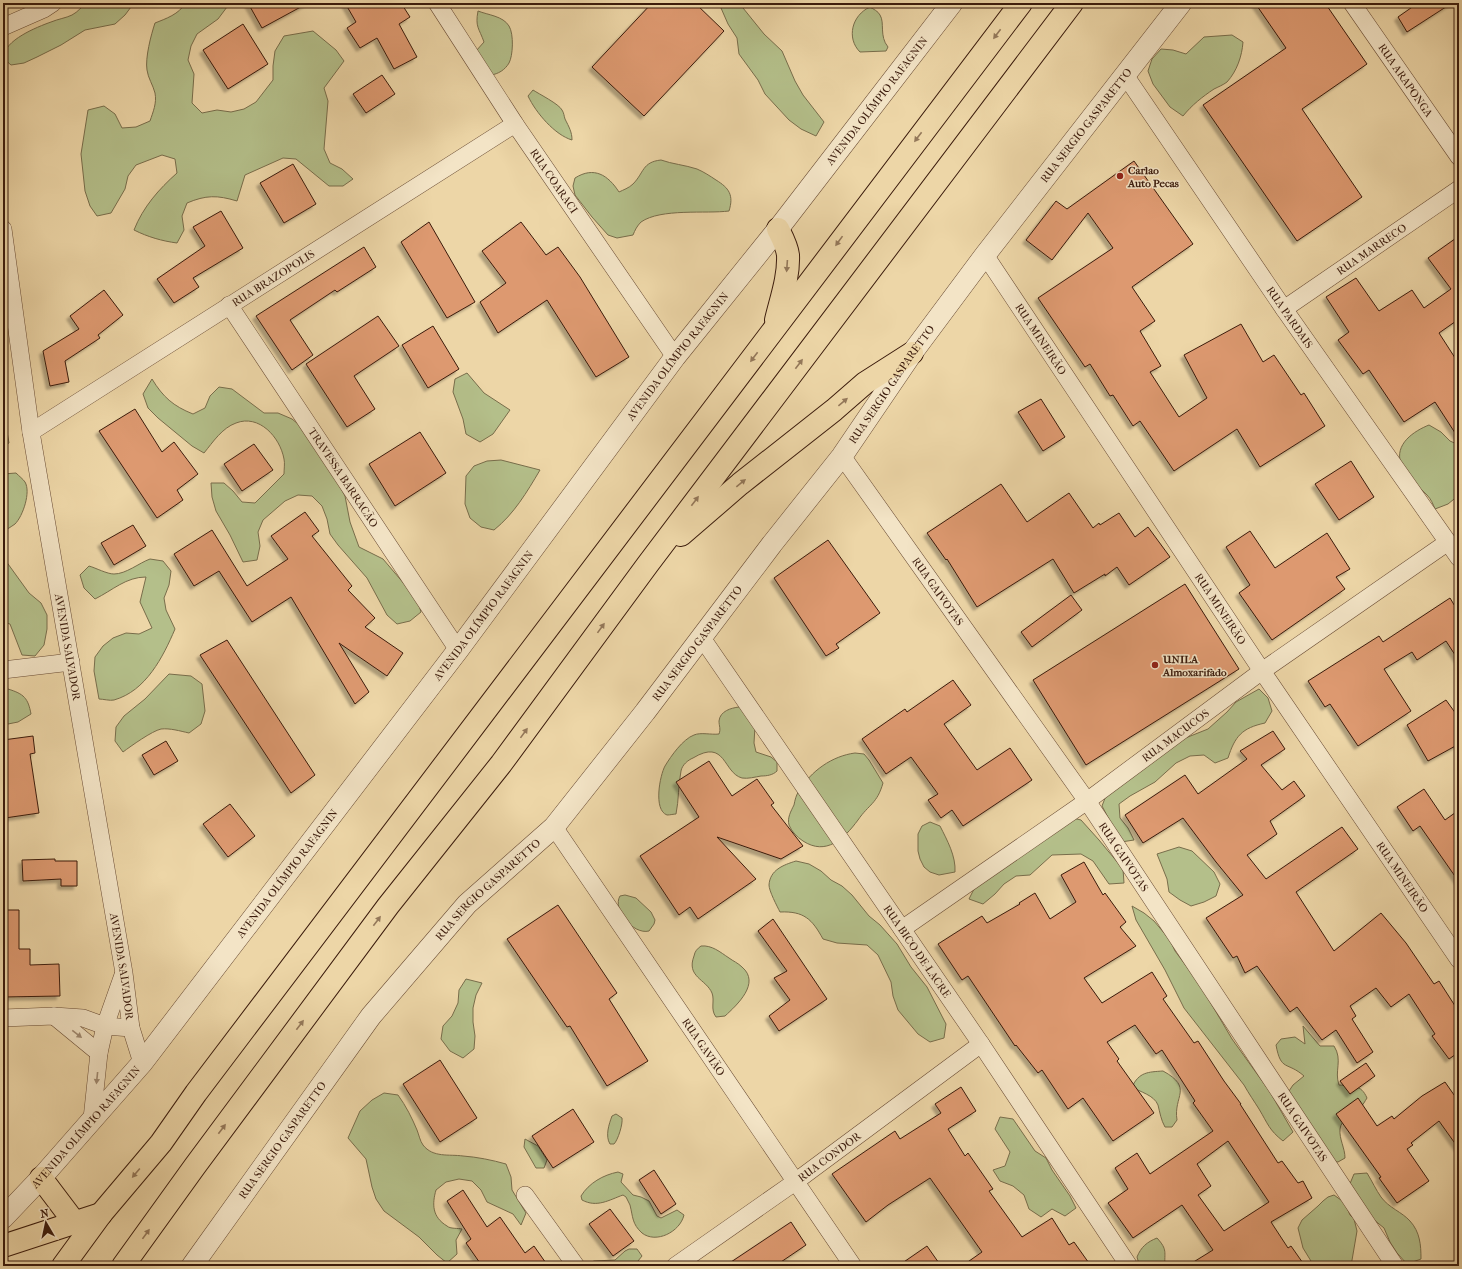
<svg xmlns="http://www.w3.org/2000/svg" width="1462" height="1269" font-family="'IM FELL French Canon',serif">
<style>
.green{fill:#b4bf8a;stroke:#786d4b}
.building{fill:#dd9970;stroke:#3b1b0c;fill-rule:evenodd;filter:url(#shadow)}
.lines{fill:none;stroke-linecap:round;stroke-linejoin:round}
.minor-casing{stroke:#684a33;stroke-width:18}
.tertiary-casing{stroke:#684a33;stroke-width:22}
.motorway-casing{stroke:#3b1b0c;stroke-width:24}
.minor{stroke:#f3e4c6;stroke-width:17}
.tertiary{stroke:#f3e4c6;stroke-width:21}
.motorway{stroke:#edd6a7;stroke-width:22}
.oneway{fill:#94785a}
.oneway2{fill:#a08a72}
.poi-dot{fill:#8f2418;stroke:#f3e4c6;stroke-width:1.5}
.labels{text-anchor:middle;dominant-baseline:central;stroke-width:3;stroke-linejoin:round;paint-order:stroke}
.street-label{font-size:11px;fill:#3b1b0c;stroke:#f3e4c6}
.poi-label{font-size:11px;font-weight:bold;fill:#3b1b0c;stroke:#f3e4c6;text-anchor:start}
</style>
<defs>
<filter id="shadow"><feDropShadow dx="-3.5" dy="3.5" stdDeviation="1" flood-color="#0004"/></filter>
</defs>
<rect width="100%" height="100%" fill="#edd6a7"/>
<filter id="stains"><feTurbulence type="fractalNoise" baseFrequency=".005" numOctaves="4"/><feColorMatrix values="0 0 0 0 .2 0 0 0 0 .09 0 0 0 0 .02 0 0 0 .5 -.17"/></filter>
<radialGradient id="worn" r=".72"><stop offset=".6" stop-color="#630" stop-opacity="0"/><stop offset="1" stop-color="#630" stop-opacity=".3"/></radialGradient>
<!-- green -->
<g class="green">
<path d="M87,3H134L125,15L115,24L85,30L61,45L37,57L24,63L11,65L3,58C4,40 37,27 51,22C58,19 66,18 72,15C78,12 82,6 87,3Z"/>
<path d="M185,3H230L218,19L197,34L191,46L188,60L194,74L192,103L202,113L217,110L231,112L244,109L256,102L273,80V66L275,51L284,36L313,31L336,50L344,61L324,88L328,101L324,149L330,163L342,169L353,179L343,186H329L296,159L283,158L245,175L237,201C217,195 206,195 187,203L182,216L184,230L177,243C162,241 148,237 134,230C143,207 159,189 177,173L175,159L162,155L136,165L128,176L125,189L111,213L97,216L90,206L85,191L81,154L88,110L104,106L115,114L122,128L136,127L150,121C153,112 157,103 155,93C153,85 148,78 147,70C145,58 151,35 155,23C165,19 180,14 185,3Z"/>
<path d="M726,3H739L764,34L782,51L795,81L803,95L824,122L816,136L801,129L789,120L765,94L758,80L739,54L737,38L728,24L721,8Z"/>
<path d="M870,7C873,9 878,11 880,15C885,23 879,36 888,47L886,51L860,52C846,38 852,15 870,7Z"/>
<path d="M478,11C488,15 503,16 509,26C514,34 513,56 509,63C505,70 498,74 491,75L476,51L484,42C479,28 475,27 478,11Z"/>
<path d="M1232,35L1243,42C1242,56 1237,71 1227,82C1223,85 1218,87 1214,89C1202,97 1192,105 1183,116L1170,107L1153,84L1148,71L1152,59L1161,49L1173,50L1186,54L1204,37Z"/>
<path d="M533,90C539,94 559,104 562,110C564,113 564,116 565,119C569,127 572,132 572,140C555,135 536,113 528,96Z"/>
<path d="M661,160C672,164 685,165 697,169C704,172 710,176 716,180C729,188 734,195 729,211C706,214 661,208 641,222C637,226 635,230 633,235L617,238L608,235L592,217L575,195L573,186L575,178C594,166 608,175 619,192C623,190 629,188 633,184C644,173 642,162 661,160Z"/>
<path d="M467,373L484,393L510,410L493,434L480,442L466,434L463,419L453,392L455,379Z"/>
<path d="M152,379C163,397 173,406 193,414L205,408L210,396L219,387L232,389L264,413H278L292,419L314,437L345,496L350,522L359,547L383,559L417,599L421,612L410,621L397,624L387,615L367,578L338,545L330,534L327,519L322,506L312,496L298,495L285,501L263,520L258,532L260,546L257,560L243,562L230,535L216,511L212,497L211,483H224L233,491L242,502L255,503L284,474C284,469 285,463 284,459C280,437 259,414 236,423C222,428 213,442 204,453L192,446L158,418L148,408L143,394Z"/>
<path d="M3,409L9,443L3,446Z"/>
<path d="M1429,425L1441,432L1450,441L1459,445V495L1448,504L1435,509C1433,504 1431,499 1427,495C1420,488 1404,474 1401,464C1394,444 1414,431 1429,425Z"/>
<path d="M501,460L540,470C527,492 514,514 494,530L481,527L470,518L465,504L466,476L474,466L487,461Z"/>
<path d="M16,473C19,476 23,479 25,482C31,492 23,516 15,524C11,527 6,529 3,534V474Z"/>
<path d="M3,557L29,593L41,603L47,615V629L44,645L35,656L22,655L10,624L3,622Z"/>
<path d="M150,559L163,561L171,571L169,585L164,598L166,610L175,629C163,657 146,691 114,700C110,701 103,699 99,699L94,671L95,657L103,646L113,638L126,633L139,634L152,628L140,602L146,577C126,577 113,590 95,599L84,588L80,575L89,566C96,568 107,574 114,574C126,574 139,563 150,559Z"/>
<path d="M169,674L191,676L202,684L205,711L201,724L189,733C180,731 170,728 161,729C152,731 131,746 123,752L115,741L116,727L124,716L145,699Z"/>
<path d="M8,689C24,694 28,698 31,714L18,722L3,725V690Z"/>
<path d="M1259,689L1268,698L1272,711L1265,723C1242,728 1235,736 1228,758L1215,763L1204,755L1190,756L1176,763L1155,782L1130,796L1119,804L1120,818L1128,828L1134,840L1121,842L1102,806L1107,793L1183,739L1208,729L1227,712L1236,702Z"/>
<path d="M739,707L745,708L755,726L754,743L756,752L771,757L777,762V771C773,775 767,776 761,776C755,777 748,779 742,778C723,773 726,738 693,758C688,760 682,765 681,771C678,785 679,800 676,814C674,814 670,815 667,815C653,810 660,775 665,766C671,756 683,739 694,735C701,732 711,735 719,734C721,729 719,726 719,721C720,711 731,708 739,707Z"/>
<path d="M855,753L864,754L869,760L883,783C877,804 869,804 858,820C844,839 826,856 803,841C797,837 792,832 789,825C787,818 791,811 794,805C795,800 796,795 799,791C811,771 832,756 855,753Z"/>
<path d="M1069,817L1081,820L1099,840L1123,869L1124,883L1109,884L1093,861L1081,854L1052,855L1030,875L1016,876L1004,884L995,894L983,904L969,899L975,887Z"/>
<path d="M930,822L940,826C947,840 956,856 955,872L939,875L930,872L924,867L920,859L918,851V834L922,826Z"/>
<path d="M1179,847L1192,851L1214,872L1220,884L1216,896L1204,902L1191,906L1180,900L1169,892L1167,879L1157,854Z"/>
<path d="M796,861L809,864L821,871L831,880L842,886L852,895L869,916L880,925L897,944L911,967L927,987L946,1024L944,1038L930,1042L918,1034L898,1010L893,996L891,982L878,955L867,945L837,943L823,939C812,919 804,911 780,912C777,906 769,891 769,885C770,870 783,865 796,861Z"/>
<path d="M625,895L636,898L651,912L655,920L654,924L649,931C633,935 612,909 620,896Z"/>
<path d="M1132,906L1144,913L1154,921L1170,940L1175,951L1199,983L1232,1039L1270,1092L1293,1132L1283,1141C1269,1130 1268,1124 1259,1109C1254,1101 1249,1094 1244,1085L1184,1008L1165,970L1136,920Z"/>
<path d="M701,946C712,945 720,952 729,958C733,961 738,963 742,967C761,983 737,1005 725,1016L716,1017C710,1009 715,1001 712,993C706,979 686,977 694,956C695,951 697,949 701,946Z"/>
<path d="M466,979L482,983L476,995L473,1008V1022L475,1036L474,1049L463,1058L450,1051L441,1039L443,1026L452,1016L458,1003L459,990Z"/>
<path d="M1303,1026L1320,1046H1334C1343,1060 1334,1071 1339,1085C1352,1086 1361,1084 1367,1098C1365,1101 1363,1105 1360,1108C1353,1115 1341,1119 1340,1129C1339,1139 1345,1148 1345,1158L1338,1162L1330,1161L1289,1091L1293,1085L1304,1076C1287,1061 1281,1072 1276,1045L1281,1039L1295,1037L1305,1044Z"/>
<path d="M1163,1071C1194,1088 1173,1096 1177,1120L1172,1127H1165C1161,1120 1160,1113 1158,1105C1154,1095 1140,1092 1132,1087C1139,1072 1148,1072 1163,1071Z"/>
<path d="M384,1093L398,1095C406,1106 412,1118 417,1130C419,1135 420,1141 423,1145C433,1158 449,1154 463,1156C477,1157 492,1160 506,1164L511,1177L512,1190L526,1213L521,1225L513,1214L487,1202L481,1190L472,1181L459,1179L446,1182L436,1190C432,1204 432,1217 447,1226C450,1229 458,1228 462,1229L456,1240L457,1254L447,1263L437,1255L419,1237L384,1211L376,1199L372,1187L366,1159L348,1138L360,1111L372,1100Z"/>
<path d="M616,1114L622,1118C623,1124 618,1140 614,1144H610C605,1136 609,1124 612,1116Z"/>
<path d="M1000,1117L1013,1119L1035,1151L1046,1158L1052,1170L1070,1196L1076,1208L1065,1216L1052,1209L1041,1217L1029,1209L1024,1195L1013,1186L1000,1181L993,1170L1005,1166L1010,1152L995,1129Z"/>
<path d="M525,1139L538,1146L547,1160L544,1168H536L524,1147Z"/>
<path d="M618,1172L623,1174L621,1182L633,1195L641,1197L649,1201L657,1216L661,1218L677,1210L684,1215C680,1232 656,1244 642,1233C632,1224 633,1217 630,1205C629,1202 627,1200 626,1197L623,1195C609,1200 597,1208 582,1200L581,1196C589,1183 603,1175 618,1172Z"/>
<path d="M1367,1173C1372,1181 1376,1190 1381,1197C1389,1208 1402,1212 1410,1221C1420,1232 1421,1245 1421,1259L1407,1264L1397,1253L1390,1242L1384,1228L1373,1219L1349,1186L1354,1174Z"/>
<path d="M1334,1195L1345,1203L1350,1215L1354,1219L1357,1231L1351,1266H1314L1303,1248L1298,1228L1302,1220L1318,1206L1323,1201L1328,1197Z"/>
<path d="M1157,1238C1168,1250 1164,1252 1165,1266H1144L1139,1264L1137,1257C1141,1247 1147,1242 1157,1238Z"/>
<path d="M629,1249H637L642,1256L634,1266H582L594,1261L615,1260L625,1251Z"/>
</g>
<!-- building -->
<g class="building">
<path d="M248,3H308L262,28Z"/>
<path d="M345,3H401L410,17L399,24L417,57L394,69L377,38L360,48L347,28L356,22Z"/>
<path d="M652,3H695L724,31L644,116L592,67Z"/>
<path d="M1255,3H1325L1367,64L1302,109L1362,197L1297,241L1203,105L1286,48Z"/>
<path d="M1418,3H1452L1407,32L1398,17Z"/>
<path d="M243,24L268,64L228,89L203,50Z"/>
<path d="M382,75L395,94L366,113L353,94Z"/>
<path d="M1134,161L1193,244L1132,287L1155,321L1140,331L1161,366L1150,372L1179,417L1207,398L1184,355L1241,324L1263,362L1274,355L1301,395L1304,393L1325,426L1260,467L1237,429L1174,471L1140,421L1133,426L1113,395L1110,396L1090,364L1085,367L1038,298L1113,248L1088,213L1052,260L1026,240L1056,201L1067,209Z"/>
<path d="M293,164L316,204L284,223L260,183Z"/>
<path d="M221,211L243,248L193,278L199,287L174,303L157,279L205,246L193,227Z"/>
<path d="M429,222L475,302L447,318L401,242Z"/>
<path d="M521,222L546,255L558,247L580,277L629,357L596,377L547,300L498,333L480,302L506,283L482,251Z"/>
<path d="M1459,236V319L1439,333L1459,364V439L1435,402L1404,422L1369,370L1363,374L1338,340L1349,332L1326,297L1356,278L1379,311L1412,290L1424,308L1451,289L1428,258Z"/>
<path d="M364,247L376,267L337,292L335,290L290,320L313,355L292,370L256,316Z"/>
<path d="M104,290L123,315L98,335L100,338L65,361L69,382L50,386L43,351L79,329L70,316Z"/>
<path d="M378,316L399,346L354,376L375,409L347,427L306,364Z"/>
<path d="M433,326L459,369L428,388L402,345Z"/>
<path d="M1041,399L1065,437L1043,451L1018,412Z"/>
<path d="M135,409L162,452L174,442L198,474L177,490L183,500L157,518L99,431Z"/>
<path d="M420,432L446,473L395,506L369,464Z"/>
<path d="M254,444L273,470L242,491L224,464Z"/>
<path d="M1351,461L1374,497L1339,520L1315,484Z"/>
<path d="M1001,484L1027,522L1069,493L1093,528L1099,523L1100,525L1119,513L1135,537L1148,527L1170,557L1129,585L1117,567L1105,576V574L1074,593L1053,559L977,607L947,559L946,560L927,533Z"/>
<path d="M305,512L319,531L312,536L352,586L348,590L375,618L365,627L403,653L387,676L339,643L369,692L355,704L291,597L252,622L219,571L194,586L174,554L212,530L247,586L288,559L271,536Z"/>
<path d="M133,525L146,546L114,565L101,543Z"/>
<path d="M1250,531L1275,568L1327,533L1350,569L1336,577L1345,589L1272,640L1239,593L1250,585L1226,547Z"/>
<path d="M828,540L880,613L836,644L839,648L826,656L774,578Z"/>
<path d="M1185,584L1239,669L1086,765L1033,680Z"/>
<path d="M1071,595L1082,610L1032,647L1021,632Z"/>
<path d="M1450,598L1459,613V661L1446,641L1417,660L1412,652L1384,669L1411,711L1358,746L1330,704L1325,707L1308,681L1379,636L1383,642Z"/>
<path d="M227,640L315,775L291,793L200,655Z"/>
<path d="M953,680L971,705L944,724L977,770L1010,748L1032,780L963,826L952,810L941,818L928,800L938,794L911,757L886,774L862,739L905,709L907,712Z"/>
<path d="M1446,700L1459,718V744L1428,761L1407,725Z"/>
<path d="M1273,731L1285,749L1261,765L1282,790L1294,781L1305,796L1270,821L1277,834L1247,855L1266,879L1342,827L1358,849L1296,892L1334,951L1381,913L1406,943L1434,984L1439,981L1459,1012V1052L1449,1059L1432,1036L1435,1034L1409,994L1391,1007L1376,988L1350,1006L1356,1016L1352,1019L1373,1052L1357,1063L1336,1030L1322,1040L1297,1007L1290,1012L1257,966L1245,973L1237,956L1233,958L1206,918L1243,895L1216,862L1183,818L1143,843L1125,815L1185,775L1198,794L1247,759L1240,751Z"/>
<path d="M33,736L35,753L30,754L39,813L5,818L3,808V740Z"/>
<path d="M166,741L178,761L154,775L142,755Z"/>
<path d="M709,761L732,796L757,779L774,803L771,805L803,846L781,859L717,837L756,879L698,919L690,907L679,915L640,856L699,817L676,782Z"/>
<path d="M1424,789L1445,820L1459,810V882L1420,826L1413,831L1397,807Z"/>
<path d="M230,804L255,836L228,857L203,824Z"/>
<path d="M55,859V861H77V886H61V879L23,881L22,860Z"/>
<path d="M1084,862L1103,895L1105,893L1126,922L1120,927L1136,946L1084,978L1102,1003L1152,972L1167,996L1163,999L1194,1043L1198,1041L1224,1081L1241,1104H1240L1278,1163L1282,1161L1298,1183L1303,1181L1312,1198L1271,1222L1288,1248L1291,1246L1305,1266H1187L1213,1250L1182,1205L1133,1238L1108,1203L1128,1189L1115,1168L1137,1153L1150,1174L1213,1131L1193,1103L1195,1101L1162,1050L1156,1054L1135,1025L1107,1042L1119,1059L1117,1061L1154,1113L1113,1141L1083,1098L1068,1109L1042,1070L1038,1073L1016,1045L1015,1046L968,976L962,980L938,944L982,916L987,923L1020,904L1019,903L1035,893L1050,919L1076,902L1061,875ZM1228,1141L1269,1202L1224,1231L1198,1195L1211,1186L1197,1164Z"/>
<path d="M558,905L617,993L609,999L648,1061L607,1086L570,1026L567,1027L507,939Z"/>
<path d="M3,910H19V949H30V965L59,964L60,996L3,997Z"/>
<path d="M773,919L827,999L779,1031L769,1016L790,1000L774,978L787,971L758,931Z"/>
<path d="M440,1060L477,1118L440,1142L403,1084Z"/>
<path d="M1366,1063L1375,1076L1350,1094L1340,1081Z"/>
<path d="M1445,1082L1459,1102V1149L1439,1121L1411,1143L1413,1145L1407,1149L1429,1181L1397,1203L1379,1178L1381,1177L1336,1114L1358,1098L1377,1126L1392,1116L1394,1119L1422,1096Z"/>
<path d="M961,1087L976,1111L948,1129L965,1156L968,1153L993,1189L989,1191L1022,1237L1052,1218L1069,1245L1074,1242L1091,1266H962L982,1252L930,1178L888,1205L866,1222L832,1174L895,1131L900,1139L941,1113L935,1104Z"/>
<path d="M573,1109L594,1142L553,1168L532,1136Z"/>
<path d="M654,1170L676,1204L661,1214L639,1180Z"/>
<path d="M463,1190L487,1227L500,1217L525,1253L534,1246L548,1266H482L466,1243L471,1239L447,1201Z"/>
<path d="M610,1209L634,1241L613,1256L589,1224Z"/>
<path d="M791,1222L806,1245L775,1266H725Z"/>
<path d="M927,1246L941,1266H898Z"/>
</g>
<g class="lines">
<defs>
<g id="minor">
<path id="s1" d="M437,3L515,124L675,357"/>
<path id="s2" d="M1352,3L1459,157"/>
<path d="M3,27L44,9L53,3"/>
<path id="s3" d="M1125,75L1284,309L1459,558"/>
<path id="s4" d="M3,229L31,432L124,973L131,1028L142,1063"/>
<path id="s5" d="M985,255L1262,671L1459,960"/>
<path id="s6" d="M229,305L458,650"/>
<path id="s7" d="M1284,309L1459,189"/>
<path id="s8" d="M31,432L515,124"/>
<path id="s9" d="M842,456L1087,801L1395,1266"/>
<path id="s10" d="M702,638L981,1044L1129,1266"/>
<path d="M3,670L71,662"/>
<path id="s11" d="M554,827L853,1266"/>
<path id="s12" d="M902,929L1087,801L1262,671L1448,542"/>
<path d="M54,1016L99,1053"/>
<path d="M3,1018L54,1016L83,1018L105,1026L131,1028"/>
<path d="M92,1119L99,1053L105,1026L123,975"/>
<path d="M525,1195L576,1266"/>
<path id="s13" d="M675,1266L795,1182L981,1044"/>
</g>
<g id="tertiary">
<path id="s14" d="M3,1218L41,1178L142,1063L458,650L675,357L778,229L952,3"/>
<path id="s15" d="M192,1266L371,1016L467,904L554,827L645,712L772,544L842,456L912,353L985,255L1181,3"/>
</g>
<g id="motorway">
<path d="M776,320C781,299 789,277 788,255C787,246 782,237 778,229"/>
<path d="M681,535L740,484L834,410L865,383L912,353"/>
<path d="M41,1178L75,1223"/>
<path d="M3,1246L101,1214"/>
<path d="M63,1266L101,1214L161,1143L196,1093L1021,3"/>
<path d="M123,1266L195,1166L388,906L501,764L648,564L1072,3"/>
</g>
</defs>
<!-- minor casing -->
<use href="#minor" class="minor-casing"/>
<!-- tertiary casing -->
<use href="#tertiary" class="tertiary-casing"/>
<!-- motorway casing -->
<use href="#motorway" class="motorway-casing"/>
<!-- minor -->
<use href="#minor" class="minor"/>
<!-- tertiary -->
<use href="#tertiary" class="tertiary"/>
<!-- motorway -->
<use href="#motorway" class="motorway"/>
</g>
<!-- one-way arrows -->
<defs><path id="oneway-solid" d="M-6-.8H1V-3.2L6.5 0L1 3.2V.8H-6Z"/></defs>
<g class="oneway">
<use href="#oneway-solid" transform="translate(997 34) rotate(127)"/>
<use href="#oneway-solid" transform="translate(918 137) rotate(127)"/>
<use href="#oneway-solid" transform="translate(839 241) rotate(126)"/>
<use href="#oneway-solid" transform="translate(787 266) rotate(94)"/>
<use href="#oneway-solid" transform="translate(754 357) rotate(127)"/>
<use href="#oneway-solid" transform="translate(799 364) rotate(-53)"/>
<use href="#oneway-solid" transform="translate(843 402) rotate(-40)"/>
<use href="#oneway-solid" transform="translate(741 483) rotate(-39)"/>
<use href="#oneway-solid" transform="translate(695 501) rotate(-53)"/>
<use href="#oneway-solid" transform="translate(601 628) rotate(-54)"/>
<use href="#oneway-solid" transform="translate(524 733) rotate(-54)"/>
<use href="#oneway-solid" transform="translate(377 921) rotate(-53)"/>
<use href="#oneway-solid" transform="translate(300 1025) rotate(-53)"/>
<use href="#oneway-solid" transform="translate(222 1129) rotate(-53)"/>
<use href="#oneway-solid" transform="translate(136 1173) rotate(130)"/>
<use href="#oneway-solid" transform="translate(146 1234) rotate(-54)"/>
</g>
<g class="oneway2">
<use href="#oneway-solid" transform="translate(77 1034) rotate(38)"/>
<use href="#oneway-solid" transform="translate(97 1078) rotate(96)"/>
</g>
<!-- markers -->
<g class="poi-dot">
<circle cx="1120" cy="176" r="4"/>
<circle cx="1155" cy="665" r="4"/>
</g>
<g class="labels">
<!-- street labels -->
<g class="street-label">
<text stroke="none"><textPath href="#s2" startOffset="94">RUA ARAPONGA</textPath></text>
<text stroke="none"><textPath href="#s14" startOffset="1419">AVENIDA OLÍMPIO RAFAGNIN</textPath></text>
<text stroke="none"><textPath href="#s15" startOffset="1452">RUA SERGIO GASPARETTO</textPath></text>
<text stroke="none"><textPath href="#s1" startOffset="213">RUA COARACI</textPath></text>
<text stroke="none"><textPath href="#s7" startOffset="106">RUA MARRECO</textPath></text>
<text stroke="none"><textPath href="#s8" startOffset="287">RUA BRAZOPOLIS</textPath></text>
<text stroke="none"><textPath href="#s3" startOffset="293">RUA PARDAIS</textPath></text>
<text stroke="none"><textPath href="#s5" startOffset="101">RUA MINEIRÃO</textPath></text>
<text stroke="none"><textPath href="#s14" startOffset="1095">AVENIDA OLÍMPIO RAFAGNIN</textPath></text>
<text stroke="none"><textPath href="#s15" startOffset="1128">RUA SERGIO GASPARETTO</textPath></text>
<text stroke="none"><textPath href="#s6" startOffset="207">TRAVESSA BARRACÃO</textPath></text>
<text stroke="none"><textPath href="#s9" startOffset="166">RUA GAIVOTAS</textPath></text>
<text stroke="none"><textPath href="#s5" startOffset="425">RUA MINEIRÃO</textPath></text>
<text stroke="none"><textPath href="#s14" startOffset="771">AVENIDA OLÍMPIO RAFAGNIN</textPath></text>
<text stroke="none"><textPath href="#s15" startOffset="804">RUA SERGIO GASPARETTO</textPath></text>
<text stroke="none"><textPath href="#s4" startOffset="423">AVENIDA SALVADOR</textPath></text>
<text stroke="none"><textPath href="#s12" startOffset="335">RUA MACUCOS</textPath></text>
<text stroke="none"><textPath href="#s9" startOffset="490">RUA GAIVOTAS</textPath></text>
<text stroke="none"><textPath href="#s14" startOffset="447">AVENIDA OLÍMPIO RAFAGNIN</textPath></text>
<text stroke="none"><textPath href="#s5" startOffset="749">RUA MINEIRÃO</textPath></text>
<text stroke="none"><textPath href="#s15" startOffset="480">RUA SERGIO GASPARETTO</textPath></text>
<text stroke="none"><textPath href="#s10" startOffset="380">RUA BICO-DE-LACRE</textPath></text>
<text stroke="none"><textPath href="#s4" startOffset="747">AVENIDA SALVADOR</textPath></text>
<text stroke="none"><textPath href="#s11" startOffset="266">RUA GAVIÃO</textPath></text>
<text stroke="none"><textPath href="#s14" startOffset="123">AVENIDA OLÍMPIO RAFAGNIN</textPath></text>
<text stroke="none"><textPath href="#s9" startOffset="814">RUA GAIVOTAS</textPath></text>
<text stroke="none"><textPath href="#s15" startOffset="155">RUA SERGIO GASPARETTO</textPath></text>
<text stroke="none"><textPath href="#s13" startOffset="189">RUA CONDOR</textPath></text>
</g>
<!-- poi labels -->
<g class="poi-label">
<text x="1128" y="170">Carlao<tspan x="1128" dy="13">Auto Pecas</tspan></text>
<text x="1163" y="659">UNILA<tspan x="1163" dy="13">Almoxarifado</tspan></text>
</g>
</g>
<!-- margin -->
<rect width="1462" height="1269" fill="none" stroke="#edd6a7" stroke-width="16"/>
<rect x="4" y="4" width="1454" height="1261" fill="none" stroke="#3b1b0c" stroke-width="2"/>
<rect x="8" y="8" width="1446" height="1253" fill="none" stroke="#3b1b0c"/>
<!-- north arrow -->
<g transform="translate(46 1223) rotate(351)" stroke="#f3e4c6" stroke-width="3" paint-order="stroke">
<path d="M0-3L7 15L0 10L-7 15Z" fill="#3b1b0c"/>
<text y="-6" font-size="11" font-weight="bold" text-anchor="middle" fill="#3b1b0c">N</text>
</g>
<rect width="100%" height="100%" filter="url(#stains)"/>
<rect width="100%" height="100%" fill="url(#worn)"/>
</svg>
